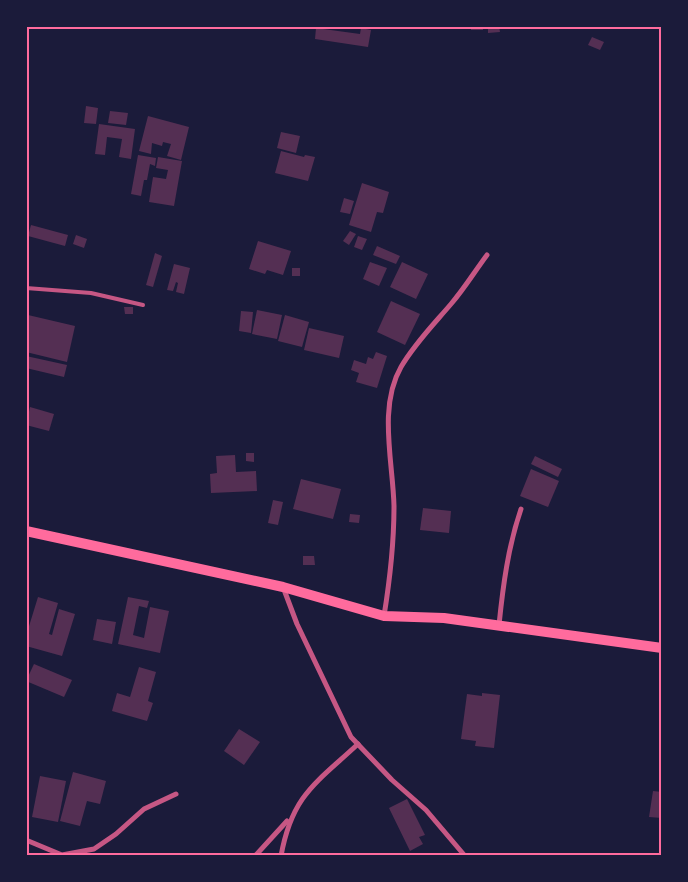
<svg xmlns="http://www.w3.org/2000/svg" width="688" height="882" font-family="'Public Sans',sans-serif">
<style>
.building{fill:#542f53}
.lines{fill:none;stroke-linecap:round;stroke-linejoin:round}
.service{stroke:#c65784;stroke-width:4}
.minor{stroke:#c65784;stroke-width:5}
.secondary{stroke:#ff6b9d;stroke-width:10}
.neatline{fill:none;stroke:#ff6b9d;stroke-width:2}
</style>
<rect width="100%" height="100%" fill="#1b1b3a"/>
<!-- building -->
<g class="building">
<rect x="471" y="26" width="12" height="4"/>
<path d="M488,26H499L500,32L488,33Z"/>
<path d="M316,28L360,34L361,28L371,30L368,47L315,39Z"/>
<path d="M592,37L604,42L600,50L588,45Z"/>
<path d="M86,106L98,108L96,124L84,123Z"/>
<path d="M110,111L128,113L126,125L108,123Z"/>
<path d="M148,116L189,127L181,160L167,156L171,144L163,142L162,146L152,143L151,154L139,151Z"/>
<path d="M99,124L135,129L131,159L119,157L122,139L107,137L105,155L95,154Z"/>
<path d="M281,132L300,136L296,153L277,148Z"/>
<path d="M281,151L304,157L305,155L315,157L308,181L275,173Z"/>
<path d="M138,155L156,158L155,166L150,164L147,180H144L141,196L131,194Z"/>
<path d="M158,157L182,161L174,206L149,202L153,177L166,179L168,170L156,168Z"/>
<path d="M362,183L389,192L383,213L377,212L371,232L349,225Z"/>
<path d="M344,198L354,201L350,214L340,212Z"/>
<path d="M31,225L68,235L65,246L28,236Z"/>
<path d="M350,231L356,234L349,245L343,241Z"/>
<path d="M76,235L87,239L84,248L73,244Z"/>
<path d="M358,236L367,239L362,250L354,247Z"/>
<path d="M258,241L291,251L283,275L267,270L265,274L249,269Z"/>
<path d="M377,246L400,256L396,264L373,255Z"/>
<path d="M155,253L162,256L153,287L146,285Z"/>
<path d="M370,262L387,268L379,286L363,279Z"/>
<path d="M402,262L428,274L416,299L390,287Z"/>
<path d="M174,264L190,268L184,294L176,292L178,283L176,282L173,291L167,290Z"/>
<rect x="292" y="268" width="8" height="8"/>
<path d="M391,301L420,314L405,345L377,332Z"/>
<path d="M124,307H133V314H125Z"/>
<path d="M257,310L282,315L277,339L252,334Z"/>
<path d="M241,311L253,312L251,333L239,331Z"/>
<path d="M28,315L75,326L67,362L26,352Z"/>
<path d="M285,315L309,322L302,347L278,341Z"/>
<path d="M309,328L344,336L339,358L304,350Z"/>
<path d="M376,352L387,356L377,388L356,382L359,373L351,370L354,360L366,364L368,357L373,359Z"/>
<path d="M26,356L67,365L64,377L26,368Z"/>
<path d="M30,407L54,414L49,431L26,425Z"/>
<path d="M246,453H254V462L246,461Z"/>
<path d="M235,455L236,472L256,471L257,491L211,493L210,474L217,473L216,456Z"/>
<path d="M535,456L562,469L558,477L531,464Z"/>
<path d="M531,469L559,481L548,507L520,496Z"/>
<path d="M301,479L341,489L333,519L293,509Z"/>
<path d="M273,500L283,502L278,525L268,523Z"/>
<path d="M423,508L451,511L449,533L420,530Z"/>
<path d="M350,514L360,515L359,523L349,522Z"/>
<path d="M303,556H314L315,565H303Z"/>
<path d="M38,597L58,603L49,634L52,635L59,609L75,614L62,656L26,646V636Z"/>
<path d="M128,597L149,601L147,608L139,606L133,635L144,638L150,607L169,611L160,653L118,644Z"/>
<path d="M97,619L116,622L112,644L93,640Z"/>
<path d="M34,664L72,680L64,697L26,681Z"/>
<path d="M139,667L156,672L148,701L153,703L147,721L112,711L117,693L130,697Z"/>
<path d="M482,693L500,695L494,748L475,746L476,741L461,739L467,694L482,696Z"/>
<path d="M239,729L260,742L244,765L224,751Z"/>
<path d="M73,772L106,781L100,804L87,801L80,826L60,821Z"/>
<path d="M40,776L66,781L58,822L32,817Z"/>
<path d="M653,791L662,792V818L649,817Z"/>
<path d="M407,799L425,835L419,837L423,844L410,851L389,808Z"/>
</g>
<g class="lines">
<!-- service -->
<path class="service" d="M26,288L91,293L143,305"/>
<!-- minor -->
<g class="minor">
<path d="M283,587L297,624L351,737L392,780L426,810L465,856"/>
<path d="M384,616C390,579 394,543 394,506C393,462 378,407 401,367C415,343 434,324 451,304C464,289 475,271 487,255"/>
<path d="M499,625C503,586 508,547 521,509"/>
<path d="M26,840L62,855L94,849L116,834L144,809L176,794"/>
<path d="M255,856L287,821"/>
<path d="M281,856C292,795 316,783 358,744"/>
</g>
<!-- secondary -->
<path class="secondary" d="M26,531L283,587L384,616L444,618L662,648"/>
</g>
<!-- border -->
<rect width="688" height="882" fill="none" stroke="#1b1b3a" stroke-width="55"/>
<rect x="28" y="28" width="632" height="826" class="neatline"/>
</svg>
